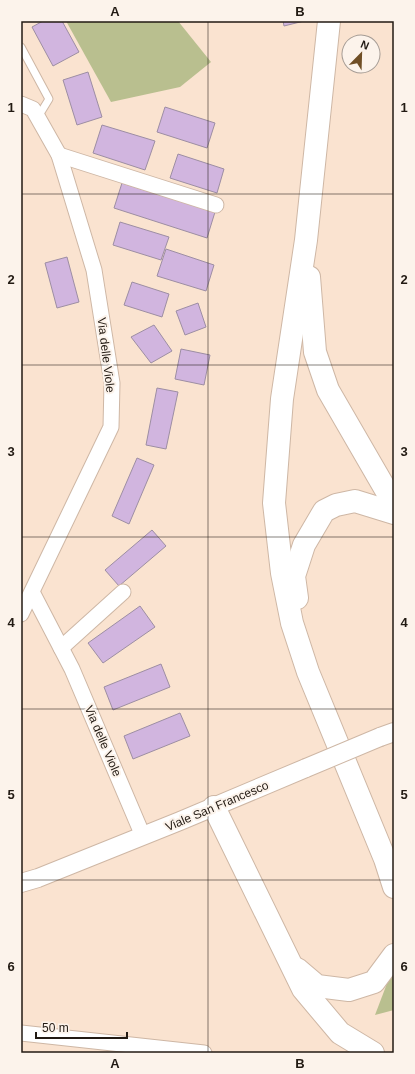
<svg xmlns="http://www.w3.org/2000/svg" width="415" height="1074" font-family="Helvetica,sans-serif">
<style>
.forest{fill:#b9bf8f}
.building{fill:#d1b5df;stroke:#9d8ea3}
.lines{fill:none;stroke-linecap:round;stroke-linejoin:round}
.service-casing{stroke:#ceb7a5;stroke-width:9}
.minor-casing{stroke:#ceb7a5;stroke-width:17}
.tertiary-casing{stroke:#ceb7a5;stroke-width:20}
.trunk-casing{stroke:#ceb7a5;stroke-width:24}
.service{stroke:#fff;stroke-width:7}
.minor{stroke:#fff;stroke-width:15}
.tertiary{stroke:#fff;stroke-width:18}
.trunk{stroke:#fff;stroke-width:22}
.tertiary-bridge-casing{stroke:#ceb7a5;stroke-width:20;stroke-linecap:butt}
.tertiary-bridge{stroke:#fff;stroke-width:18}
.grid{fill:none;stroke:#221a13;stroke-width:1;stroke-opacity:0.55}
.labels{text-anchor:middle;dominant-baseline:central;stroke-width:4;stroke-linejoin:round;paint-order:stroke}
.street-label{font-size:12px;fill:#221a13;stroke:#fcf3eb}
.neatline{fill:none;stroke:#221a13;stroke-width:1.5}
.grid-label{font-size:13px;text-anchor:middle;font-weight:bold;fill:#221a13}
</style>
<rect width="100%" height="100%" fill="#fae3d0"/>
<!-- forest -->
<g class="forest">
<path d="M66,21H178L211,62L180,87L111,102Z"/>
<path d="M394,965V1010L375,1015Z"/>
</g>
<!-- building -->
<g class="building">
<path d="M43,21H62L79,52L53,66L32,27Z"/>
<path d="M283,21H304L284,26Z"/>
<path d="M88,72L102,117L77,125L63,80Z"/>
<path d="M165,107L215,123L207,148L157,132Z"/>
<path d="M102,125L155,141L145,170L93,153Z"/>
<path d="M178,154L224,169L217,193L170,178Z"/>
<path d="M122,183L215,212L207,238L114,208Z"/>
<path d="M120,222L169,237L161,260L113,245Z"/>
<path d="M166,249L214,265L206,291L157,276Z"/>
<path d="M67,257L79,302L57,308L45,263Z"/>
<path d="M132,282L169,294L162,317L124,305Z"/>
<path d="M198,303L206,327L185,335L176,311Z"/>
<path d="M154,325L172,351L151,363L131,337Z"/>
<path d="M181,349L210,355L204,385L175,379Z"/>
<path d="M157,388L178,392L166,449L146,445Z"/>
<path d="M137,458L154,465L129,524L112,516Z"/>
<path d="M152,530L166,546L119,586L105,570Z"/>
<path d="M140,606L155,627L103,663L88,643Z"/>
<path d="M161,664L170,687L113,710L104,687Z"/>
<path d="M180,713L190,736L133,759L124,736Z"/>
</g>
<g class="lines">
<defs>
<path id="service" d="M21,47L49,99L38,117"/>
<g id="minor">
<path d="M21,104L33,109L59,155L94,270L112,383L111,427L21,614"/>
<path d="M59,155L216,205"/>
<path d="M32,592L72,669L143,836"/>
<path d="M61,648L123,592"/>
<path d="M21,1033L204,1053"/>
</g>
<g id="tertiary">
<path d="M380,737L394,732"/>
<path d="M21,883L38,878L180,821L306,768"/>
</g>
<g id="trunk">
<path d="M329,21L306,240L282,399L274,503L282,573L292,623L308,672L385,859L394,887"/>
<path d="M309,277L315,352L328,390L394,504"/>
<path d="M297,598L294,576L304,545L324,511L336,505L355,501L394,513"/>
<path d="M214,807L303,989L340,1033L373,1053"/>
<path d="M297,969L317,986L349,990L374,982L394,955"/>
</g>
</defs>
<!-- service casing -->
<use href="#service" class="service-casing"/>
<!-- minor casing -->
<use href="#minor" class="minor-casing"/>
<!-- tertiary casing -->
<use href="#tertiary" class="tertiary-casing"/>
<!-- trunk casing -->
<use href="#trunk" class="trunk-casing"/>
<!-- service -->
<use href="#service" class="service"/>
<!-- minor -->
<use href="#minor" class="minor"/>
<!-- tertiary -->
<use href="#tertiary" class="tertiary"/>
<!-- trunk -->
<use href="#trunk" class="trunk"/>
<defs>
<path id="tertiary-bridge" d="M306,768L380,737"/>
</defs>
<!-- tertiary-bridge casing -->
<use href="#tertiary-bridge" class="tertiary-bridge-casing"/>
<!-- tertiary-bridge -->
<use href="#tertiary-bridge" class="tertiary-bridge"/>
</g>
<!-- grid -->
<path class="grid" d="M208,21V1053M21,194H394M21,365H394M21,537H394M21,709H394M21,880H394"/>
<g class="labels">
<!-- street labels -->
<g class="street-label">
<text transform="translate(106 355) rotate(83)">Via delle Viole</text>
<text transform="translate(103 741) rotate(67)">Via delle Viole</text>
<text transform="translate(217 806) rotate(-23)">Viale San Francesco</text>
</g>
</g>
<!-- border -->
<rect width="415" height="1074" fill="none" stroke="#fcf3eb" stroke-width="44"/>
<!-- north arrow -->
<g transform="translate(361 54) rotate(23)"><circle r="19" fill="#fcf3eb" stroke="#a59c95"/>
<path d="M0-3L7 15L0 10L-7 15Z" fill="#704f26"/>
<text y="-6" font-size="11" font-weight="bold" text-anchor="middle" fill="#221a13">N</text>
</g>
<!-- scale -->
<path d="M36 1032v6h91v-6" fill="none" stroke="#221a13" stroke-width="2"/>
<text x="42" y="1032" font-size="12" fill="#221a13" stroke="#fcf3eb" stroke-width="3" paint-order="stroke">50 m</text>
<rect x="22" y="22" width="371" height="1030" class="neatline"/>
<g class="grid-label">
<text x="115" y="16">A</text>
<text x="300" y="16">B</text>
<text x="11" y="112">1</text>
<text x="404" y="112">1</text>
<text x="11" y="284">2</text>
<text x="404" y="284">2</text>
<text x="11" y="456">3</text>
<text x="404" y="456">3</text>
<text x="11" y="627">4</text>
<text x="404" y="627">4</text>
<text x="11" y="799">5</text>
<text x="404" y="799">5</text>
<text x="11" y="971">6</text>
<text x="404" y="971">6</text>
<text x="115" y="1068">A</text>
<text x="300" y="1068">B</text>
</g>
</svg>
